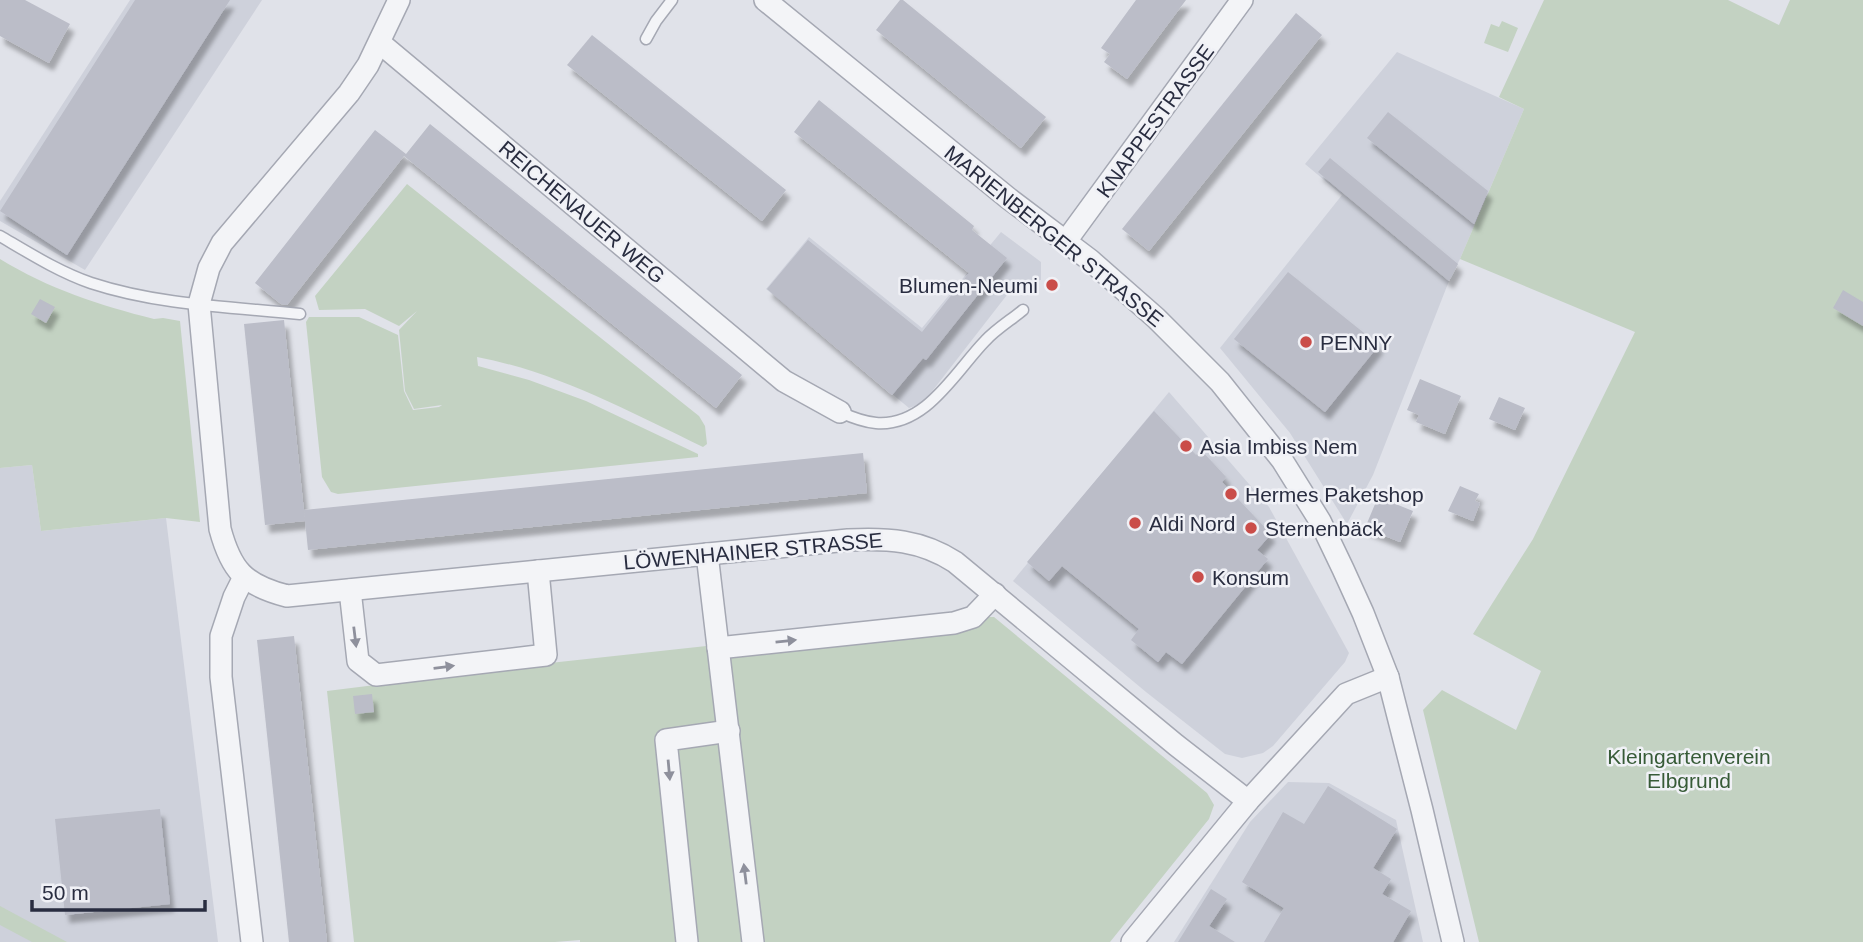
<svg xmlns="http://www.w3.org/2000/svg" width="1863" height="942" font-family="Helvetica,sans-serif">
<style>
.built{fill:#ced1db}
.green{fill:#c3d2c2}
.building{fill:#bbbdc8;filter:url(#shadow)}
.lines{fill:none;stroke-linecap:round;stroke-linejoin:round}
.lane-casing{stroke:#a5a8b3;stroke-width:13}
.street-casing{stroke:#a5a8b3;stroke-width:24}
.lane{stroke:#f3f4f7;stroke-width:10}
.street{stroke:#f3f4f7;stroke-width:21}
.oneway{fill:#8e909c}
.poi-dot{fill:#ca4d49;stroke:#f0f1f6;stroke-width:2.5}
.labels{text-anchor:middle;dominant-baseline:central;stroke-width:5;stroke-linejoin:round;paint-order:stroke}
.street-label{font-size:21px;fill:#292d40;stroke:#f0f1f6}
.poi-label{font-size:21px;fill:#292d40;stroke:#f0f1f6;text-anchor:start}
.park-label{font-size:21px;fill:#375b37;stroke:#f0f1f6}
</style>
<defs>
<filter id="shadow"><feDropShadow dx="4.5" dy="8" stdDeviation="2" flood-color="#0004"/></filter>
</defs>
<rect width="100%" height="100%" fill="#e0e2e9"/>
<!-- built -->
<g class="built">
<path d="M130,0H262L85,270L0,221V201Z"/>
<path d="M1397,52L1524,109L1460,259L1449,281L1373,475L1347,524L1290,433L1220,348L1342,195L1305,164Z"/>
<path d="M1001,232L1041,262V280L1017,282L923,403L909,408L766,289L809,237L922,328Z"/>
<path d="M1169,392L1269,507L1349,653L1345,662L1273,746L1263,753L1242,758L1225,754L1146,692L1013,581Z"/>
<path d="M32,465L41,531L166,518L218,942H0V468Z"/>
<path d="M1288,782L1329,783L1396,820L1423,942H1174L1250,822Z"/>
</g>
<!-- green -->
<g class="green">
<path d="M1544,0H1728L1779,25L1790,0H1863V942H1479L1423,710L1442,690L1516,730L1541,671L1473,634L1533,539L1635,332L1460,259L1524,109L1499,97Z"/>
<path d="M1502,21L1518,28L1508,52L1484,43L1491,24L1499,27Z"/>
<path d="M407,184L699,416L705,426L707,444L703,447C630,412 557,372 477,357L478,366L529,380L586,401L698,454V457L338,494L331,492L322,477L306,322L309,317H359L398,335L404,391L413,410L439,407L442,405L414,409L405,391L399,330L417,311L399,326L365,309L319,310L315,296Z"/>
<path d="M0,259C49,289 99,305 154,319L163,318L180,321L200,522L166,518L41,531L32,465L0,468Z"/>
<path d="M973,617H994L1207,793L1214,805L1209,819L1110,942H580V940L555,942H354L327,691L559,662Z"/>
<path d="M0,906L67,942H32L0,925Z"/>
</g>
<!-- building -->
<g class="building">
<path d="M0,0H25L70,24L49,63L0,36Z"/>
<path d="M135,0H230L67,255L0,211Z"/>
<path d="M900,0H903L1046,117L1021,148L876,30Z"/>
<path d="M1136,0H1186L1127,79L1104,62L1110,54L1101,48Z"/>
<path d="M1296,13L1322,35L1149,251L1122,229Z"/>
<path d="M592,35L786,190L762,221L567,65Z"/>
<path d="M819,100L974,226L972,230L1007,258L926,360L923,358L892,395L767,289L808,240L922,332L969,273L794,132Z"/>
<path d="M1388,112L1488,191L1474,224L1367,138Z"/>
<path d="M430,124L742,375L716,408L404,156L287,305L281,304L255,283L375,130L406,154Z"/>
<path d="M1330,158L1458,264L1449,281L1318,172Z"/>
<path d="M1288,272L1379,345L1325,412L1234,339Z"/>
<path d="M1843,290L1863,302V326L1833,308Z"/>
<path d="M40,299L55,307L46,323L31,314Z"/>
<path d="M284,320L305,521L265,525L244,324Z"/>
<path d="M1420,379L1461,396L1445,434L1416,422L1419,415L1407,410Z"/>
<path d="M1499,397L1525,408L1515,430L1489,419Z"/>
<path d="M1154,411L1196,455L1201,450L1226,477L1222,482L1271,534L1257,550L1268,559L1182,664L1166,652L1158,662L1131,640L1139,629L1062,566L1049,581L1027,562Z"/>
<path d="M863,453L867,493L308,550L304,510Z"/>
<path d="M1460,486L1479,494L1475,501L1480,503L1473,521L1448,511Z"/>
<path d="M1378,497L1413,511L1400,542L1365,528Z"/>
<path d="M294,636L327,942H289L257,640Z"/>
<path d="M372,694L374,712L355,714L353,696Z"/>
<path d="M1328,786L1397,829L1373,868L1391,879L1382,894L1411,911L1393,942H1264L1284,908L1242,882L1283,812L1304,824Z"/>
<path d="M160,809L170,904L65,915L55,819Z"/>
<path d="M1211,889L1227,899L1209,926L1235,942H1178Z"/>
</g>
<g class="lines">
<defs>
<g id="lane">
<path d="M646,39L656,21L672,0"/>
<path d="M0,236C29,253 59,272 91,283C158,305 231,307 300,314"/>
<path d="M840,412C851,417 864,422 876,423C926,427 955,372 985,341C996,329 1011,320 1023,310"/>
</g>
<g id="street">
<path d="M399,0L368,65L349,93L222,243L209,268L199,304L220,529C231,570 244,585 287,596L848,540C888,538 921,540 955,562L1176,745L1248,801"/>
<path d="M765,0L1008,198L1090,260L1156,318L1220,382L1282,460L1320,521L1343,569L1363,613L1388,677L1422,810L1453,942"/>
<path d="M380,43L784,381L840,412"/>
<path d="M1066,241L1242,0"/>
<path d="M707,554L753,942"/>
<path d="M244,577L234,597L221,636V677L252,942"/>
<path d="M350,590L358,661L376,675L546,655L538,571"/>
<path d="M718,648L954,623L973,617L995,594"/>
<path d="M687,942L666,740L729,731"/>
<path d="M1132,942L1248,801L1346,694L1388,677"/>
</g>
</defs>
<!-- lane casing -->
<use href="#lane" class="lane-casing"/>
<!-- street casing -->
<use href="#street" class="street-casing"/>
<!-- lane -->
<use href="#lane" class="lane"/>
<!-- street -->
<use href="#street" class="street"/>
</g>
<!-- one-way arrows -->
<defs><path id="oneway-solid" d="M-6-.8H1V-3.2L6.5 0L1 3.2V.8H-6Z" transform="scale(1.75)"/></defs>
<g class="oneway">
<use href="#oneway-solid" transform="translate(355 637) rotate(83)"/>
<use href="#oneway-solid" transform="translate(786 641) rotate(-6)"/>
<use href="#oneway-solid" transform="translate(444 667) rotate(-7)"/>
<use href="#oneway-solid" transform="translate(669 770) rotate(85)"/>
<use href="#oneway-solid" transform="translate(745 874) rotate(-97)"/>
</g>
<!-- markers -->
<g class="poi-dot">
<circle cx="1052" cy="285" r="7"/>
<circle cx="1306" cy="342" r="7"/>
<circle cx="1186" cy="446" r="7"/>
<circle cx="1231" cy="494" r="7"/>
<circle cx="1135" cy="523" r="7"/>
<circle cx="1251" cy="528" r="7"/>
<circle cx="1198" cy="577" r="7"/>
</g>
<g class="labels">
<!-- street labels -->
<g class="street-label">
<text transform="translate(1155 121) rotate(-54)">KNAPPESTRASSE</text>
<text transform="translate(582 212) rotate(40)">REICHENAUER WEG</text>
<text transform="translate(1054 236) rotate(39)">MARIENBERGER STRASSE</text>
<text transform="translate(753 551) rotate(-5)">LÖWENHAINER STRASSE</text>
</g>
<!-- poi labels -->
<g class="poi-label">
<text x="1038" y="285" text-anchor="end">Blumen-Neumi</text>
<text x="1320" y="342">PENNY</text>
<text x="1200" y="446">Asia Imbiss Nem</text>
<text x="1245" y="494">Hermes Paketshop</text>
<text x="1149" y="523">Aldi Nord</text>
<text x="1265" y="528">Sternenbäck</text>
<text x="1212" y="577">Konsum</text>
</g>
<!-- park labels -->
<g class="park-label">
<text x="1689" y="756">Kleingartenverein<tspan x="1689" dy="24">Elbgrund</tspan></text>
</g>
</g>
<!-- scale -->
<path d="M32 900v10h173v-10" fill="none" stroke="#292d40" stroke-width="3.5"/>
<text x="42" y="900" font-size="21" fill="#292d40" stroke="#f0f1f6" stroke-width="5" paint-order="stroke">50 m</text>
</svg>
